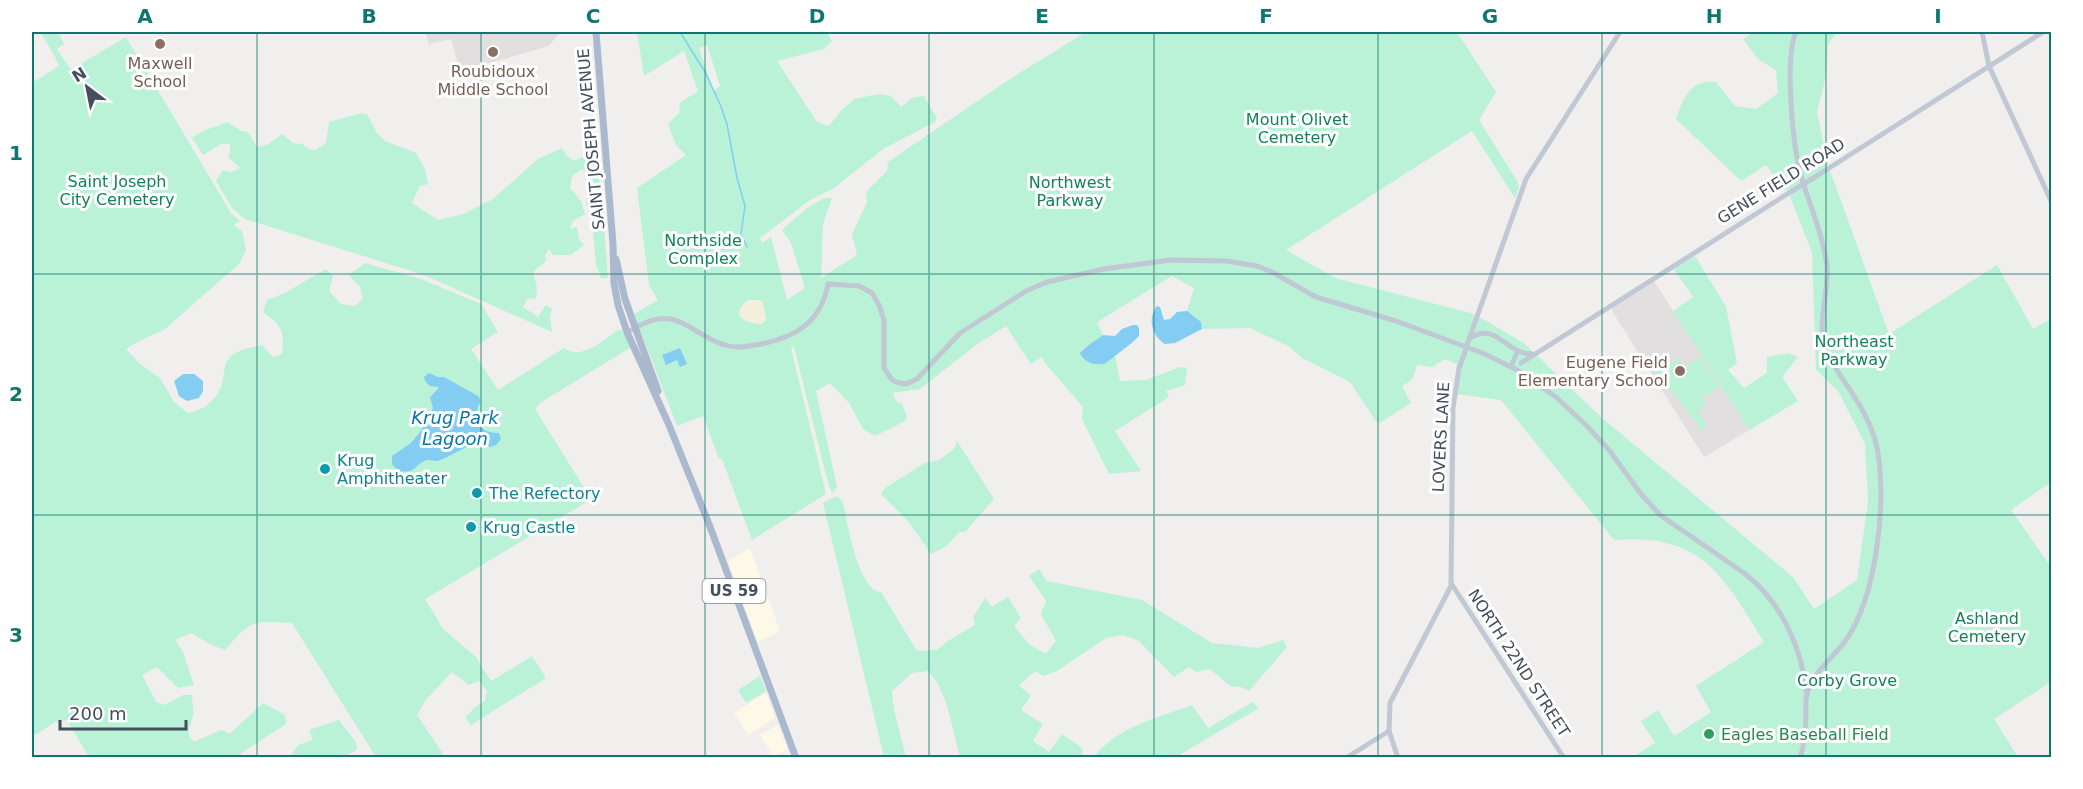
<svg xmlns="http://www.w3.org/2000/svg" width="2083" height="789" font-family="'DejaVu Sans',sans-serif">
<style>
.commercial{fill:#fdf9e6}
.education{fill:#e2dfe0}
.green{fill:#b9f2d6;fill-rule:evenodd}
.sand{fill:#f3efdd}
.water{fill:#83cdf2}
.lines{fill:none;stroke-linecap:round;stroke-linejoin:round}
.stream{stroke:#83cdf2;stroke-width:1.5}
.tertiary{stroke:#c0c8d4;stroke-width:5}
.primary{stroke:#abb9cf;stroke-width:7}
.tertiary-bridge{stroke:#c0c8d4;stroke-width:5}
.grid{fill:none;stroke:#0f766e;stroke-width:1.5;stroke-opacity:0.55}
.education-dot{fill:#8d6e63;stroke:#fff;stroke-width:2}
.culture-dot{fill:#0f9aa8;stroke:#fff;stroke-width:2}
.leisure-dot{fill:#2e9e5b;stroke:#fff;stroke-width:2}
.labels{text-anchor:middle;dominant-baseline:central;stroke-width:6;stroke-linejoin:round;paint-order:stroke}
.shield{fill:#fff;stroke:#7d838e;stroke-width:1.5}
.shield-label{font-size:15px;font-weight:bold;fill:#454e5d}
.education-label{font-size:16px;fill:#785e54;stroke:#fff}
.park-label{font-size:16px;fill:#108358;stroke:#fff}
.street-label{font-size:16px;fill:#454e5d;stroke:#fff}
.culture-label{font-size:16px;fill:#0d838f;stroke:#fff;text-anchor:start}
.leisure-label{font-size:16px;fill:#27864d;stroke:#fff;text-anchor:start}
.water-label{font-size:18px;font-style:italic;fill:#0377b2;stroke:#fff}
.neatline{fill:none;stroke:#0f766e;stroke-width:2}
.grid-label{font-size:20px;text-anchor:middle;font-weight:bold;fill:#0f766e}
</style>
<rect width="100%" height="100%" fill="#f1eeee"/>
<!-- commercial -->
<g class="commercial">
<path d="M750,548L780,631L758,642L729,564L730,560Z"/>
<path d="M766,693L775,718L748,735L734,713Z"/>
<path d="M778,725L787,749L774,757L760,735Z"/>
</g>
<!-- education -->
<g class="education">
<path d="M425,32H560L549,46L483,65L459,69L451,39L429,44Z"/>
<path d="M1654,281L1749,430L1704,457L1612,311L1613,307Z"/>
</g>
<!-- green -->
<g class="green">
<path d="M41,32H58L64,44L57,49L71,70L126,37L231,213L240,221L234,225L242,231L246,250L240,263L164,330L139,341L126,349L139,363L160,378L174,402L188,413C203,411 218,399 222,384C225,373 223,361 234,354C242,349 253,347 262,345L273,357L282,354C285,331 282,326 263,312L267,300L285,293L326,269L333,276L329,291L341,304L355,306L363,299L360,287L349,275L365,263L421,279L481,304L498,332L471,349L498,390L564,348C582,361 603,340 618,330H622L631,347L540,403L535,409L588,494L595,497L425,599L443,629L476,657L491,681L532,656L546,678L471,725L465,718L475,707L485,701L487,691L479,681L469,685L452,672L425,701L417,715L445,757H376L292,623C251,622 253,618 225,650L212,645L191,633L175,640L183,652L194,685L178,688L157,667L142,675L156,702L164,705L183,695H192C192,702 194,709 193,715C191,726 184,733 194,742L221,730L230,734L263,703L285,715L286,724L235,757H89L67,720L55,722L37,734H32V83L59,66C55,54 46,43 41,32Z"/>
<path d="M637,32H827L832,41L824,49L777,61L817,122L829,126L841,111L854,99L880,94L891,96L901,107L912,98L924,96L937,118L935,122L883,149L834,188L810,200L760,238L762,243L771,237L787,300L805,288L791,243L782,230C793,221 818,195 832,198L823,224L821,278L857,255L852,234L867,202L866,192L887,171L888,162L1010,79L1086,32H1457L1496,92L1479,120L1517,181L1519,187L1515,198L1472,131L1286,250L1335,278L1474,314L1524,343L1602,418L1793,577L1814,609L1857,580L1868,502L1865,444L1838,391L1816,370L1812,253L1787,189L1784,190L1766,165L1741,181L1676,119C1684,98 1689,80 1716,82L1735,106L1756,109L1778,93L1776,70L1758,59L1743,39L1753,32H1837L1828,44L1826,76L1817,112L1828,165L1889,334L1997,265L2033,329L2051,319V482L2011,510L2051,567V682L1994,719L2018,757H1633L1655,743L1641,721L1658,710L1674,736L1711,712L1696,686L1764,642C1723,575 1702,533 1614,540L1501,400L1456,394L1461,366L1445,359L1432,367L1417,365L1412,380L1402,386L1411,403L1378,424L1350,382L1302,358L1288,346L1250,328L1202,329L1201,322L1187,311L1194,288L1172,276L1097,322L1103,335L1096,341L1082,349L1081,357L1090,363L1108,361L1115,354L1120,381L1146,380L1180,367L1187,368L1185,385L1166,391L1169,397L1115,431L1141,471L1109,474L1082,419L1083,407L1045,363L1042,357L1031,364L1006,326L976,345L920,389L893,393L896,401L902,404L907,416L905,421L875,436L863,429L849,403L830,383L816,391L837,487L832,493L827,479L794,347L791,348L826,494L752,540L722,459H719L703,416L677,426L634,314L658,300L649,285L637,188L686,155L676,145L668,124L679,113L680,103L698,91L684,51L644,76ZM707,45L720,86L714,91L699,48Z"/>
<path d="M362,113L367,114L377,133L385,141L416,153L425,169L428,184L420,186L412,203L438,220L463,214L493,199L538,159L562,148L567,156L574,161L585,156L594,158L599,163L608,278H601L596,264L592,220L586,204L589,193V174L582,169L572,176L570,188L581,201L585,214L573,221L570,229L577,227L579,240L584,245L571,255H553L549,249L545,255L546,261L533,272L537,288L536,298L527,299L523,307L538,317L546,305L552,309L550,317L552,332L424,275L245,219L232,208L216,181L223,170L231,172L240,168L228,157L230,152V144H221L203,155L192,138C201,130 214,128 227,122L241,131L248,132L257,147L267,145L282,134L293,143L302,144L309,149L315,150L326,143L329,122Z"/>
<path d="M1695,256L1726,307L1737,363L1728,370L1744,388L1767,373V357L1788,353L1798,357L1782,377L1798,401L1749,430L1673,311L1693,297L1674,269Z"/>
<path d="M1700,357L1719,387L1702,398L1707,405L1701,408L1698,413L1707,426L1702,430L1657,372L1679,359L1684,368Z"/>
<path d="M957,441L994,499L965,532H959L947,546L931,554L909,522L881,494L885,488L925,463L939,460L954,449Z"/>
<path d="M837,496L843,502C847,521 858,591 881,592L917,651L937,650L948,641L975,625L973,617L985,598L992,607L1008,597L1021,618L1014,626L1029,644L1046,654L1056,641L1041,614L1046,601L1029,576L1039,569L1047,581L1142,600L1212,643L1258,648L1283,640L1287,647L1249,691L1241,687L1230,686L1210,669L1196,672L1189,667L1174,677L1139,641L1123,635L1106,638L1057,671L1043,676L1035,671L1019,686L1031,695L1021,710L1043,724L1033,741L1049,752L1062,734L1082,748L1083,757H960C953,732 947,689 928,671L912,673L892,691L894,710L906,757H884L823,503Z"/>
<path d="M760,676L766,691L746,703L738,690Z"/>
<path d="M1253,702L1259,708L1176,757H1094C1117,727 1157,718 1192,705L1208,728Z"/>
<path d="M339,720L356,742L357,749L345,757H294L292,754L298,745L313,740L309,730Z"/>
</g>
<!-- sand -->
<path class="sand" d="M748,300H760L763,302L766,320L762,324C745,324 728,315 748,300Z"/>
<!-- water -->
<g class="water">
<path d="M1157,306L1160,307L1164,320L1170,319L1177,312L1187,311L1201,322L1202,329L1175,343L1165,344C1152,336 1147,318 1157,306Z"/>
<path d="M1133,325H1137L1139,328V336C1128,347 1116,355 1104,364C1094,365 1084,363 1080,353C1083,348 1097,340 1103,335L1115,336L1122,329Z"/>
<path d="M680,348L687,364L680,367L677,360L666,365L662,355Z"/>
<path d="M429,373L438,377H444L478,396L481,401C471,417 479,434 499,433L501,439L496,445L490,447C471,437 454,457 437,461C436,461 428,460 427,460C413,465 417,474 398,471L392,464V456L411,443L421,431L433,408L430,397L438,389V387L430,386L425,381L424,377Z"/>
<path d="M183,374H194L203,381V391L199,398L187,401L179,396L174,381Z"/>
</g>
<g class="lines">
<!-- stream -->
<path class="stream" d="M680,32L705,72L720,104L727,124L737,178L745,206L741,234L747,247"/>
<!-- tertiary -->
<g class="tertiary">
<path d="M1796,32C1784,59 1793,150 1802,179C1811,209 1823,235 1827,266C1829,291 1817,324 1825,347C1828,357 1835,366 1840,375C1858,402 1876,427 1879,460C1885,511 1876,597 1846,640C1834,657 1811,674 1807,695C1805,700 1806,707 1806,713C1806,728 1805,743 1800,758"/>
<path d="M1982,32L1989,66L2052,203"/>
<path d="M1815,177L2043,32"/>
<path d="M627,332C641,325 655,316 671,319C690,323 705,340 725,345C737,349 749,346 761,344C796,337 821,322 828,284L859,286L872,293L879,305L884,320V368L892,380L899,383L906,384L917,379L960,333L1026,291L1047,282L1104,269L1171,260L1227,261L1257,266L1272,272L1316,297L1396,321L1485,354L1517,370L1556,397L1587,426L1609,450L1641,494L1660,515L1744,573C1781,601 1802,648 1807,695"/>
<path d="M1470,338C1496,321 1506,354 1532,354"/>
<path d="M1468,342L1526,179L1620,32"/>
<path d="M1521,363L1792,191"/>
<path d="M1511,367L1517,352"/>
<path d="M1451,583L1564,758"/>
<path d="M1346,758L1389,731"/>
<path d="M1398,758L1389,731L1390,703L1451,586L1453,408L1459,368L1464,355"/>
</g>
<!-- primary -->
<g class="primary">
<path d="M596,32L613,244L614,283L618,305L627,332L669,425L709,524L796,758"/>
<path d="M616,259L625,299L658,391"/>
</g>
<!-- tertiary-bridge -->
<g class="tertiary-bridge">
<path d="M1792,191L1815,177"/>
<path d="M1464,355L1468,342"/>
</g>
</g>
<!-- grid -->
<path class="grid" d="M257,32V758M481,32V758M705,32V758M929,32V758M1154,32V758M1378,32V758M1602,32V758M1826,32V758M32,274H2052M32,515H2052"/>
<!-- markers -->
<g class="education-dot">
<circle cx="160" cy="44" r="6"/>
<circle cx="493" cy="52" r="6"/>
<circle cx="1680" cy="371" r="6"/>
</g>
<g class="culture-dot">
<circle cx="325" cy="469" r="6"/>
<circle cx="477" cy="493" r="6"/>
<circle cx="471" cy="527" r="6"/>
</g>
<circle class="leisure-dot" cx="1709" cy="734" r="6"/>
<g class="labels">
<!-- shield labels -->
<rect class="shield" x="702.5" y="579" width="63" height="24" rx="4.5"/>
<g class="shield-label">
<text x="734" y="591">US 59</text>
</g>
<!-- education labels -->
<g class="education-label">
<text x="160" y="63">Maxwell<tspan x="160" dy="18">School</tspan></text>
<text x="493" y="71">Roubidoux<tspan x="493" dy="18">Middle School</tspan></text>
<text x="1668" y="362" text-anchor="end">Eugene Field<tspan x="1668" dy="18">Elementary School</tspan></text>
</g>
<!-- park labels -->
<g class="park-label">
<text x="1297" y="119">Mount Olivet<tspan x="1297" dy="18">Cemetery</tspan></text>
<text x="117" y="181">Saint Joseph<tspan x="117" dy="18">City Cemetery</tspan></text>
<text x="1070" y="182">Northwest<tspan x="1070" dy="18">Parkway</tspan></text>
<text x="703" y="240">Northside<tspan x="703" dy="18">Complex</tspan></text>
<text x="1854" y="341">Northeast<tspan x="1854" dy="18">Parkway</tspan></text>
<text x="1987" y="618">Ashland<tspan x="1987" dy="18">Cemetery</tspan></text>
<text x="1847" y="680">Corby Grove</text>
</g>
<!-- street labels -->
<g class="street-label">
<text transform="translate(591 139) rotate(-95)">SAINT JOSEPH AVENUE</text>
<text transform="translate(1781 181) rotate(-32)">GENE FIELD ROAD</text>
<text transform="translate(1441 437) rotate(-87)">LOVERS LANE</text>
<text transform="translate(1519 663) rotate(57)">NORTH 22ND STREET</text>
</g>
<!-- culture labels -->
<g class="culture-label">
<text x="337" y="460">Krug<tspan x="337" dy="18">Amphitheater</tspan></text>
<text x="489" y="493">The Refectory</text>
<text x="483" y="527">Krug Castle</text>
</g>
<!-- leisure labels -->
<g class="leisure-label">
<text x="1721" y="734">Eagles Baseball Field</text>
</g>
<!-- water labels -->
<g class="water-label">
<text x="455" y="417">Krug Park<tspan x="455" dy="21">Lagoon</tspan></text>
</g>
</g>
<!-- border -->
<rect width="2083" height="789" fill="none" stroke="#ffffff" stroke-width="66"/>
<!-- north arrow -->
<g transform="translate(87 87) rotate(328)" stroke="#ffffff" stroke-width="4.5" paint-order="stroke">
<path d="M0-4.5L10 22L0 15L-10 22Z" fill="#454e5d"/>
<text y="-9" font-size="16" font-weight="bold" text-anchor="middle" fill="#454e5d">N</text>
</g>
<!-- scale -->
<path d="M60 720v9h126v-9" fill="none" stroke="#454e5d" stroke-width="3"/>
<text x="69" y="720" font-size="18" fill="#454e5d" stroke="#ffffff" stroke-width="4.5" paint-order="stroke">200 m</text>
<rect x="33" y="33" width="2017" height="723" class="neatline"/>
<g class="grid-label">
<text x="145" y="23">A</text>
<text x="369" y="23">B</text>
<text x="593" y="23">C</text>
<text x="817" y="23">D</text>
<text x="1042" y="23">E</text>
<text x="1266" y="23">F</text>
<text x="1490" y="23">G</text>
<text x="1714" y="23">H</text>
<text x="1938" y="23">I</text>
<text x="16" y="160">1</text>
<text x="16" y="401">2</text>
<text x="16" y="642">3</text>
</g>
</svg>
